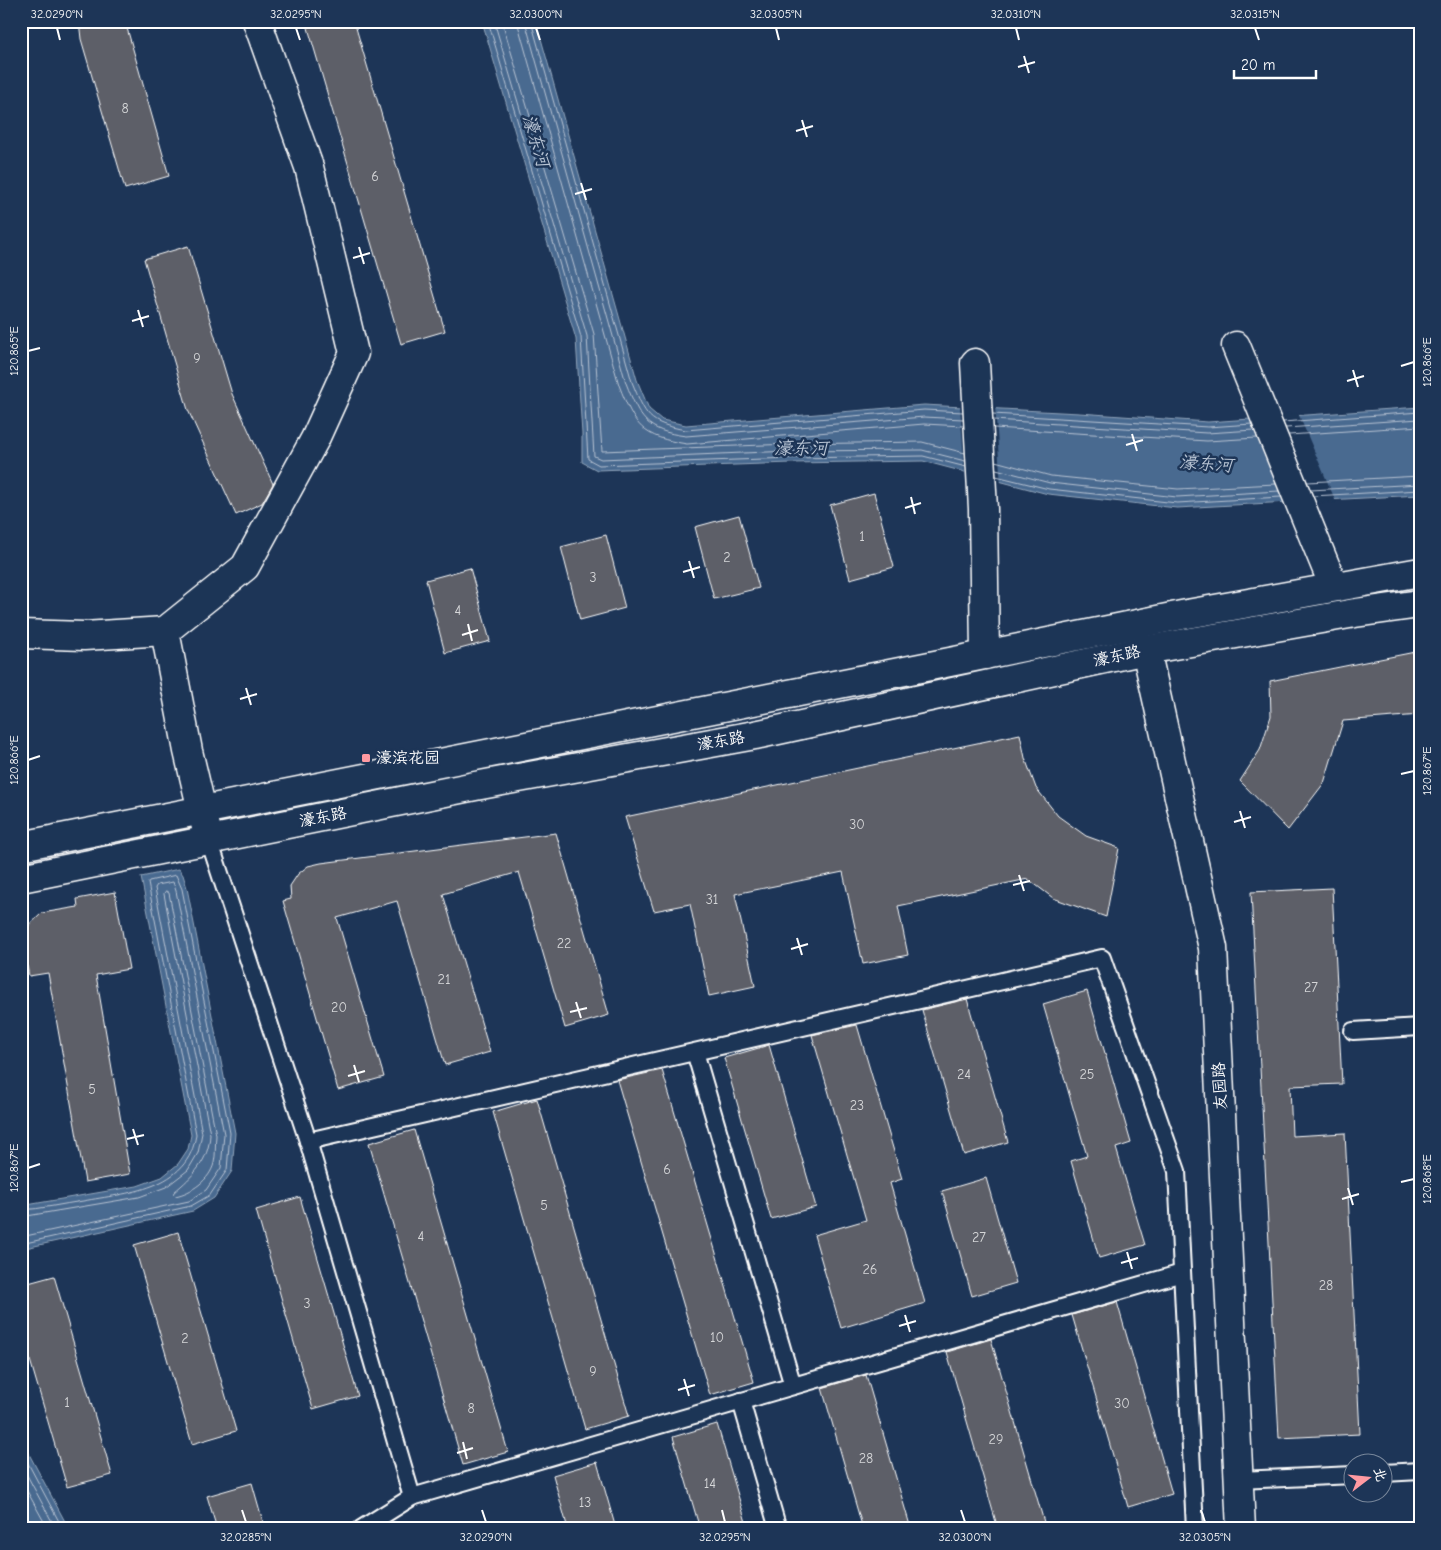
<svg xmlns="http://www.w3.org/2000/svg" width="1441" height="1550" font-family="'Comic Neue','LXGW WenKai TC',sans-serif">
<style>
.water{fill:#4a6a90;stroke:#92a6bc}
.pier{fill:#1d3557}
.lines{fill:none;stroke-linecap:round;stroke-linejoin:round}
.shore{stroke:#b7c3d3;stroke-width:1}
.building{fill:#5d5f67;stroke:#fff}
.lane-casing{stroke:#fff;stroke-width:20}
.street-casing{stroke:#fff;stroke-width:31}
.secondary-casing{stroke:#fff;stroke-width:31}
.lane{stroke:#1d3557;stroke-width:16}
.street{stroke:#1d3557;stroke-width:28}
.secondary{stroke:#1d3557;stroke-width:28}
.ticks{fill:none;stroke:#fff;stroke-width:2}
.poi-dot{fill:#ff9aa2;stroke:#1d3557;stroke-width:2}
.labels{text-anchor:middle;dominant-baseline:central;stroke-width:5;stroke-linejoin:round;paint-order:stroke}
.number-label{font-size:14px;fill:#d6d7d9}
.street-label{font-size:16px;fill:#fff;stroke:#1d3557}
.poi-label{font-size:16px;fill:#fff;stroke:#1d3557;text-anchor:start}
.water-label{font-size:18px;font-style:italic;fill:#b7c3d3;stroke:#1d3557}
.neatline{fill:none;stroke:#fff;stroke-width:2}
.ticks-label{font-size:12px;text-anchor:middle;fill:#fff}
</style>
<rect width="100%" height="100%" fill="#1d3557"/>
<filter id="ink" filterUnits="userSpaceOnUse"><feTurbulence type="fractalNoise" baseFrequency=".02" numOctaves="2"/><feDisplacementMap in="SourceGraphic" scale="10" xChannelSelector="R" yChannelSelector="G"/><feConvolveMatrix kernelMatrix="1 2 1 2 8 2 1 2 1" color-interpolation-filters="sRGB"/></filter>
<g filter="url(#ink)">
<!-- water -->
<g class="water">
<path d="M482,21H536L637,380L649,409L662,420L686,425L924,405L1079,413L1208,422L1420,407V495L1177,508L1048,494L923,461L791,463L597,470L582,462V434L576,339Z"/>
<path d="M179,869L183,875L187,888L235,1133L232,1171L214,1198L193,1211L21,1249V1206L137,1186L162,1177L178,1164L188,1149L191,1135L141,877Z"/>
<path d="M21,1439L69,1529H21Z"/>
</g>
<!-- pier -->
<g class="pier">
<path d="M960,405L995,406L1001,485L965,475Z"/>
<path d="M1298,413L1336,502L1284,505L1248,417Z"/>
</g>
<g class="lines">
<!-- shore -->
<g class="shore">
<path d="M488,21L581,337L588,459L599,465L791,458L923,456L966,467"/>
<path d="M494,21L587,336L594,456L601,459L791,451L922,450L965,461"/>
<path d="M502,21L594,334L602,451L791,444L922,442L965,453"/>
<path d="M517,21L619,385C635,427 642,437 687,444L924,424L963,426"/>
<path d="M525,21L626,383C640,419 646,431 686,436L924,417L963,419"/>
<path d="M531,21L632,382C646,416 647,423 686,430L924,410L963,412"/>
<path d="M993,414L1208,427L1252,424"/>
<path d="M993,420L1207,433L1254,430"/>
<path d="M1283,422L1420,412"/>
<path d="M994,428L1207,441L1257,438"/>
<path d="M1286,428L1420,419"/>
<path d="M1289,435L1420,426"/>
<path d="M995,461L1051,476L1178,489L1276,484"/>
<path d="M996,469L1050,483L1177,497L1279,491"/>
<path d="M996,476L1049,489L1177,503L1281,497"/>
<path d="M1308,482L1420,476"/>
<path d="M1311,490L1420,484"/>
<path d="M1313,496L1420,490"/>
<path d="M166,891L169,893L216,1135C215,1144 216,1154 214,1163C210,1180 191,1193 175,1196L173,1194L174,1192C193,1176 209,1161 210,1134L164,894Z"/>
<path d="M21,1210C42,1209 62,1204 83,1201C126,1193 189,1190 196,1134L148,883L149,881L176,875L182,889L230,1133L227,1170L210,1195L191,1206L21,1244"/>
<path d="M21,1217L139,1197L166,1187L188,1170L198,1153L202,1133L155,888L157,885L173,882L176,891L224,1134L221,1168L206,1190L189,1201L21,1237"/>
<path d="M21,1450L63,1529"/>
<path d="M21,1464L56,1529"/>
<path d="M21,1480L48,1529"/>
</g>
</g>
<!-- building -->
<g class="building">
<path d="M79,21H125L169,176L125,189L81,39Z"/>
<path d="M306,21H354L445,331L401,344Z"/>
<path d="M188,246L232,394L273,484L262,503L236,515L188,410L144,259Z"/>
<path d="M874,493L894,567L850,579L830,505Z"/>
<path d="M739,515L759,588L714,599L695,527Z"/>
<path d="M606,535L625,608L580,620L561,547Z"/>
<path d="M470,568L490,641L445,653L426,580Z"/>
<path d="M1420,651V715L1343,721L1324,783L1288,830L1240,781L1260,750L1271,716L1270,681Z"/>
<path d="M1020,734L1025,758L1036,788L1058,816L1086,836L1119,848L1106,917L1053,898L1028,879L898,906L908,955L863,964L843,872L735,894L755,986L709,996L690,904L654,911L625,817Z"/>
<path d="M556,833L609,1015L565,1028L519,872L443,894L490,1052L445,1065L397,901L337,918L384,1077L338,1090L283,901L291,899L290,886L298,874L308,866L321,863Z"/>
<path d="M1332,888L1342,1084L1290,1086L1292,1136L1345,1133L1360,1434L1279,1438L1251,892Z"/>
<path d="M115,892L129,969L96,975L130,1174L85,1182L48,973L29,976L21,933L42,913L78,907L77,899Z"/>
<path d="M1087,991L1131,1143L1116,1148L1145,1245L1099,1258L1071,1161L1087,1156L1043,1004Z"/>
<path d="M967,999L1008,1142L964,1155L922,1010Z"/>
<path d="M857,1025L902,1179L890,1183L925,1303L841,1328L814,1235L866,1220L812,1035Z"/>
<path d="M769,1045L816,1207L771,1219L724,1058Z"/>
<path d="M662,1070L754,1382L710,1395L617,1080Z"/>
<path d="M537,1099L629,1416L585,1429L493,1112Z"/>
<path d="M414,1130L508,1452L463,1465L369,1143Z"/>
<path d="M986,1178L1016,1283L972,1296L942,1191Z"/>
<path d="M300,1197L358,1396L313,1409L256,1210Z"/>
<path d="M178,1232L236,1431L192,1444L134,1245Z"/>
<path d="M54,1276L112,1475L67,1487L21,1329V1285Z"/>
<path d="M1117,1302L1172,1494L1128,1507L1072,1315Z"/>
<path d="M991,1339L1046,1529H998L947,1352Z"/>
<path d="M866,1375L911,1529H863L822,1388Z"/>
<path d="M717,1424L748,1529H700L673,1437Z"/>
<path d="M597,1462L616,1529H568L553,1475Z"/>
<path d="M252,1483L265,1529H217L207,1496Z"/>
</g>
<g class="lines">
<defs>
<g id="lane">
<path d="M209,840L308,1141L412,1497"/>
<path d="M1353,1031L1420,1027"/>
<path d="M695,1052L793,1386"/>
<path d="M308,1141L1102,958L1177,1171L1195,1529"/>
<path d="M741,1401L778,1529"/>
<path d="M1384,1473L1420,1471"/>
<path d="M1239,1480L1354,1475"/>
<path d="M361,1529L412,1497L1182,1273"/>
</g>
<g id="street">
<path d="M1236,346L1334,587"/>
<path d="M975,363L983,509L985,655"/>
<path d="M21,634L84,636L165,631"/>
<path d="M1146,650L1213,948L1241,1529"/>
<path d="M209,840L188,751L165,631L245,567L315,439L354,353L309,167L257,21"/>
</g>
<g id="secondary">
<path d="M21,846L930,666L1182,615L1420,572"/>
<path d="M21,878L475,786L755,735L1146,650L1355,613L1420,604"/>
</g>
</defs>
<!-- lane casing -->
<use href="#lane" class="lane-casing"/>
<!-- street casing -->
<use href="#street" class="street-casing"/>
<!-- secondary casing -->
<use href="#secondary" class="secondary-casing"/>
<!-- lane -->
<use href="#lane" class="lane"/>
<!-- street -->
<use href="#street" class="street"/>
<!-- secondary -->
<use href="#secondary" class="secondary"/>
</g>
</g>
<!-- ticks -->
<path class="ticks" d="M57,28L60,40M296,28L300,40M536,28L540,40M776,28L779,40M1016,28L1019,40M1255,28L1259,40M1024,56L1029,73M1018,67L1035,62M802,120L807,137M796,131L813,126M581,183L586,200M575,194L592,189M359,247L364,264M353,258L370,253M138,310L143,327M132,321L149,316M28,351L40,348M1401,366L1414,362M1353,370L1358,387M1347,381L1364,376M1132,434L1137,451M1126,445L1143,440M911,497L915,514M905,508L921,503M689,561L694,578M683,572L700,567M468,624L472,641M462,635L478,630M246,688L251,705M240,699L257,694M28,760L40,756M1401,774L1414,771M1240,811L1245,828M1234,822L1251,817M1019,875L1024,891M1013,885L1030,881M797,938L802,955M791,949L808,944M576,1002L581,1018M570,1012L587,1008M354,1065L359,1082M348,1076L365,1071M133,1129L138,1145M127,1139L144,1135M28,1168L40,1164M1401,1182L1414,1179M1348,1188L1353,1205M1342,1199L1359,1194M1127,1252L1132,1269M1121,1263L1138,1258M905,1315L910,1332M899,1326L916,1321M684,1379L689,1396M678,1390L695,1385M463,1442L467,1459M457,1453L473,1448M242,1510L246,1522M482,1510L486,1522M722,1510L725,1522M961,1510L965,1522M1201,1510L1205,1522"/>
<!-- markers -->
<rect class="poi-dot" x="361" y="753" width="10" height="10" rx="2.5"/>
<g class="labels">
<!-- number labels -->
<g class="number-label">
<text x="125" y="108">8</text>
<text x="375" y="176">6</text>
<text x="197" y="358">9</text>
<text x="862" y="536">1</text>
<text x="727" y="557">2</text>
<text x="593" y="577">3</text>
<text x="458" y="610">4</text>
<text x="857" y="824">30</text>
<text x="712" y="899">31</text>
<text x="564" y="943">22</text>
<text x="444" y="979">21</text>
<text x="1311" y="987">27</text>
<text x="339" y="1007">20</text>
<text x="964" y="1074">24</text>
<text x="1087" y="1074">25</text>
<text x="92" y="1089">5</text>
<text x="857" y="1105">23</text>
<text x="667" y="1169">6</text>
<text x="544" y="1205">5</text>
<text x="421" y="1236">4</text>
<text x="979" y="1237">27</text>
<text x="870" y="1269">26</text>
<text x="1326" y="1285">28</text>
<text x="307" y="1303">3</text>
<text x="717" y="1337">10</text>
<text x="185" y="1338">2</text>
<text x="593" y="1371">9</text>
<text x="67" y="1402">1</text>
<text x="1122" y="1403">30</text>
<text x="471" y="1408">8</text>
<text x="996" y="1439">29</text>
<text x="866" y="1458">28</text>
<text x="710" y="1483">14</text>
<text x="585" y="1502">13</text>
</g>
<!-- street labels -->
<g class="street-label">
<text transform="translate(1117 656) rotate(-12)">濠东路</text>
<text transform="translate(721 741) rotate(-10)">濠东路</text>
<text transform="translate(323 817) rotate(-11)">濠东路</text>
<text transform="translate(1220 1086) rotate(-93)">友园路</text>
</g>
<!-- poi labels -->
<g class="poi-label">
<text x="376" y="758">濠滨花园</text>
</g>
<!-- water labels -->
<g class="water-label">
<text transform="translate(536 141) rotate(73)">濠东河</text>
<text x="801" y="448">濠东河</text>
<text transform="translate(1206 464) rotate(4)">濠东河</text>
</g>
</g>
<!-- margin -->
<rect width="1441" height="1550" fill="none" stroke="#1d3557" stroke-width="55"/>
<!-- north arrow -->
<g transform="translate(1368 1478) rotate(74)"><circle r="24" fill="#1d3557" stroke="#77869a"/>
<path d="M0-4L9 19L0 12L-9 19Z" fill="#ff9aa2"/>
<text y="-8" font-size="14" font-weight="bold" text-anchor="middle" fill="#ffffff">北</text>
</g>
<!-- scale -->
<path d="M1234 70v8h82v-8" fill="none" stroke="#ffffff" stroke-width="2.5"/>
<text x="1241" y="70" font-size="15" fill="#ffffff" stroke="#1d3557" stroke-width="4" paint-order="stroke">20 m</text>
<rect x="28" y="28" width="1386" height="1494" class="neatline"/>
<g class="ticks-label">
<text x="57" y="18">32.0290°N</text>
<text x="296" y="18">32.0295°N</text>
<text x="536" y="18">32.0300°N</text>
<text x="776" y="18">32.0305°N</text>
<text x="1016" y="18">32.0310°N</text>
<text x="1255" y="18">32.0315°N</text>
<text transform="translate(14 351) rotate(-90)" y="4">120.865°E</text>
<text transform="translate(1427 362) rotate(-90)" y="4">120.866°E</text>
<text transform="translate(14 760) rotate(-90)" y="4">120.866°E</text>
<text transform="translate(1427 771) rotate(-90)" y="4">120.867°E</text>
<text transform="translate(14 1168) rotate(-90)" y="4">120.867°E</text>
<text transform="translate(1427 1179) rotate(-90)" y="4">120.868°E</text>
<text x="246" y="1541">32.0285°N</text>
<text x="486" y="1541">32.0290°N</text>
<text x="725" y="1541">32.0295°N</text>
<text x="965" y="1541">32.0300°N</text>
<text x="1205" y="1541">32.0305°N</text>
</g>
</svg>
